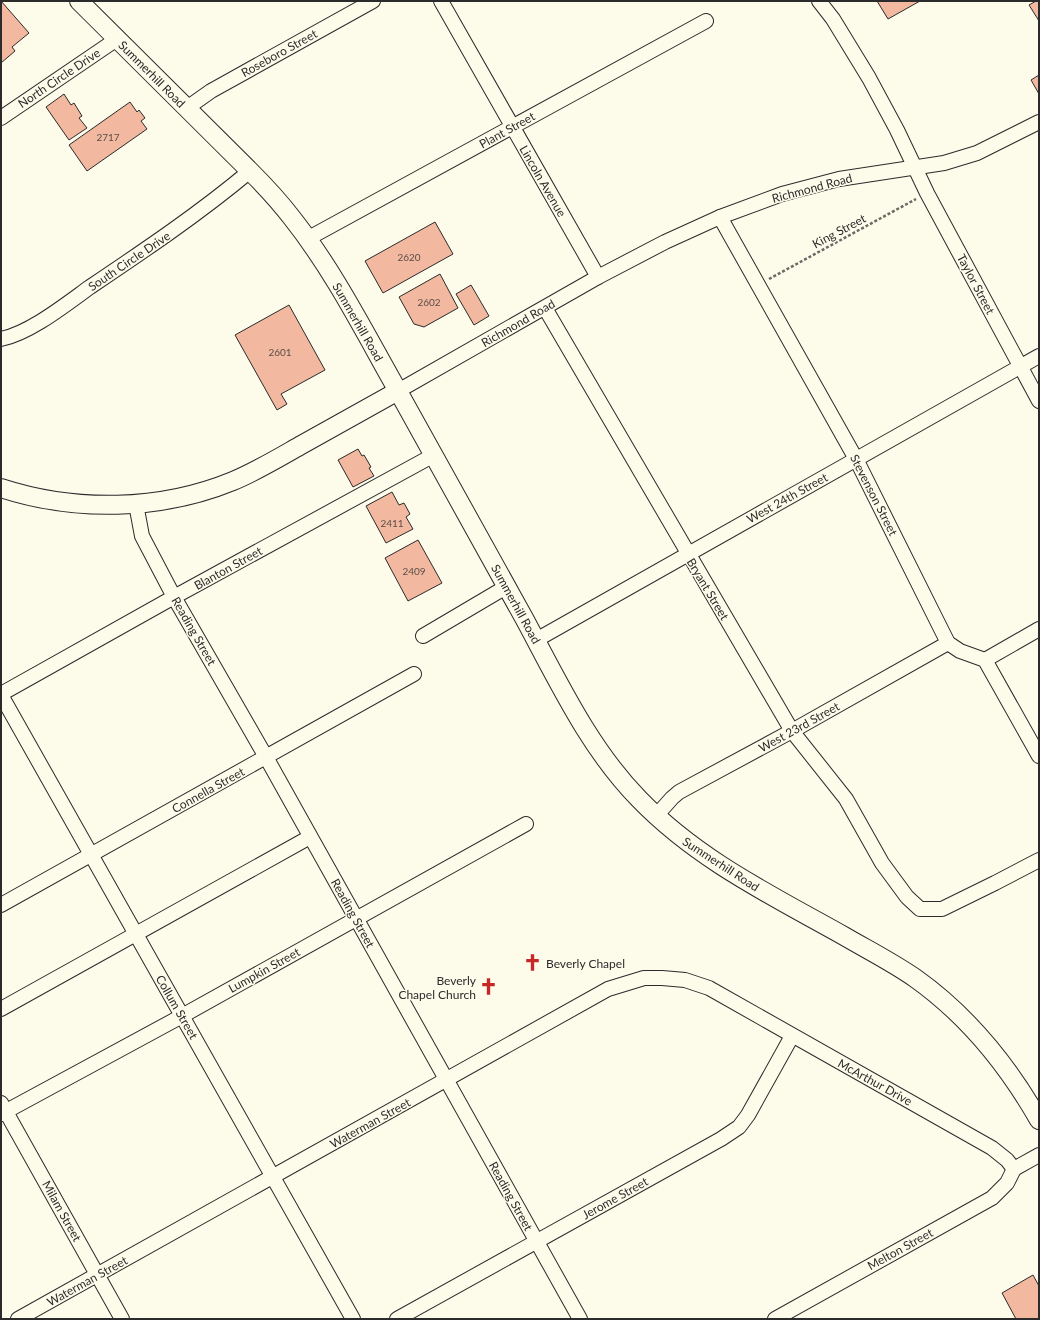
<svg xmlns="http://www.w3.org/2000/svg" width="1040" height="1320" font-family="Lato,sans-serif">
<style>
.building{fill:#f2b8a0;stroke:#2b2b2b}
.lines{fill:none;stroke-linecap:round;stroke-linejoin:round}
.minor-casing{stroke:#2b2b2b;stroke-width:16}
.major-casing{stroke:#2b2b2b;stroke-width:20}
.path{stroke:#6a6964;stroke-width:2.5;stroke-dasharray:3 2;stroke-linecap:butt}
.minor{stroke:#fdfbea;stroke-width:14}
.major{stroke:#fdfbea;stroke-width:18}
.labels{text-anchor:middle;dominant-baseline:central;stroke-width:3;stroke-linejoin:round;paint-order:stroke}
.number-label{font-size:10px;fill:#5d4e48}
.street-label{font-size:12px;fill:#2b2b2b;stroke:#fdfbea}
.poi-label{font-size:12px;fill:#2b2b2b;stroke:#fdfbea;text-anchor:start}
</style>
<rect width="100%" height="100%" fill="#fdfbea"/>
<!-- building -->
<g class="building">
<path d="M1,1L29,33L12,47L15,51L1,63Z"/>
<path d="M877,1H920L888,19Z"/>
<path d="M1036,1H1039V21L1029,5Z"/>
<path d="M1039,75V94L1031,80Z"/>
<path d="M64,94L71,105L74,103L82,116L79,118L87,128L69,140L46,107Z"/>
<path d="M130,102L137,112L139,110L145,118L141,121L147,129L87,171L69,145Z"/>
<path d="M435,222L453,254L383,293L365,261Z"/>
<path d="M440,274L458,308L424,327L414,324L399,297Z"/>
<path d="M471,285L489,316L474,325L456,294Z"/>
<path d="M289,305L325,370L281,394L287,404L277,410L235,335Z"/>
<path d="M358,449L362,456L364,455L371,467L369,468L374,476L353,487L338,460Z"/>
<path d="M392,492L399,505L404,503L410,514L406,517L413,529L386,543L366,506Z"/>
<path d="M418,540L442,583L408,601L385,558Z"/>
<path d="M1033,1275L1039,1286V1319H1016L1002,1293Z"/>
</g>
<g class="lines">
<defs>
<g id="minor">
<path d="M441,1L598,277"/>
<path d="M819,1L833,19L869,78L897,130L927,193L1039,401"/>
<path d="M187,108L211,91L373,1"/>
<path d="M1,118L117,39"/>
<path d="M720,217L856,459L948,643L960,651L985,660L1039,756"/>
<path d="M307,239L706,21"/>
<path d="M545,308L792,731L846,799L882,863L907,897L920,909H942L995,883L1039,860"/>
<path d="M1,339C30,333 65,305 90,287C145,250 200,213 250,171"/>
<path d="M398,391L598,277L665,242L720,217L782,194L839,179L944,163L977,153L1039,122"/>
<path d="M136,504L142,536L174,597L266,757L580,1319"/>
<path d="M423,636L506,587"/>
<path d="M536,640L1039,356"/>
<path d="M985,660L1039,629"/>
<path d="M1,694L174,597L434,455"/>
<path d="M1,695L353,1319"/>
<path d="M656,816L672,798L679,792L792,731L948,643"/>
<path d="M1,905L414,674"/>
<path d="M1,1009L310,837"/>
<path d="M1,1103L122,1319"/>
<path d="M1,1114L182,1016L526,824"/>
<path d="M1014,1169L1039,1155"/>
<path d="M18,1319L608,989L644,978H662L685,980L709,988L992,1148L1007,1160L1014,1169"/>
<path d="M397,1319L721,1139L739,1127L748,1115L792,1036"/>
<path d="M775,1319L992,1198L1007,1183L1014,1169"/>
</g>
<g id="major">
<path d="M79,1L250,171C265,186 279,201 292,218C334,271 365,333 398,391C440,467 482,543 524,618C558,681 589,748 639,799C698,860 771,895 844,936C868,950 892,962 915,978C967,1015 1007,1064 1039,1120"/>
<path d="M1,488C75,512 160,511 233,481C257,471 280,457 303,444C334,427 366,409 398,391"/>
</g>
</defs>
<!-- minor casing -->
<use href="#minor" class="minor-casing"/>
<!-- major casing -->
<use href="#major" class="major-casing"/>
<!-- path -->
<path class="path" d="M769,279L916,199"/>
<!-- minor -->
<use href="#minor" class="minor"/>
<!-- major -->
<use href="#major" class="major"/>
</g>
<!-- icons -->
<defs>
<symbol id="church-bare" viewBox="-9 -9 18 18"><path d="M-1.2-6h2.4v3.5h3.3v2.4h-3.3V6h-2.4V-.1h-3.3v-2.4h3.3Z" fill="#c62828" stroke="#fdfbea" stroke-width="2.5" paint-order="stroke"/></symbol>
</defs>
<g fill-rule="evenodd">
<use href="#church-bare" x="520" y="950" width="25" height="25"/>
<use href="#church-bare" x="476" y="974" width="25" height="25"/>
</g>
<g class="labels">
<!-- number labels -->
<g class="number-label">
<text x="108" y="137">2717</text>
<text x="409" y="257">2620</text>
<text x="429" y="302">2602</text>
<text x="280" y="352">2601</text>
<text x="392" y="523">2411</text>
<text x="414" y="571">2409</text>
</g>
<!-- street labels -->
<g class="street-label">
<text transform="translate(279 53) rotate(-29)">Roseboro Street</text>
<text transform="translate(152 74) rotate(45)">Summerhill Road</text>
<text transform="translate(59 78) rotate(-34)">North Circle Drive</text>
<text transform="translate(507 130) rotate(-29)">Plant Street</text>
<text transform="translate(543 181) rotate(60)">Lincoln Avenue</text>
<text transform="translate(812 188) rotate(-15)">Richmond Road</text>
<text transform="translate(839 231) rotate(-28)">King Street</text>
<text transform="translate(129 261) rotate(-34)">South Circle Drive</text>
<text transform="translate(976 284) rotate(62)">Taylor Street</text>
<text transform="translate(358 322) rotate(60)">Summerhill Road</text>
<text transform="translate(518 323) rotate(-30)">Richmond Road</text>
<text transform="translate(874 495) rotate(63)">Stevenson Street</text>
<text transform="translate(787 498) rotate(-29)">West 24th Street</text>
<text transform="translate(228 568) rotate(-29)">Blanton Street</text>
<text transform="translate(708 589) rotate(59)">Bryant Street</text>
<text transform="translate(516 604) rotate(61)">Summerhill Road</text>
<text transform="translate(194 631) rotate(60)">Reading Street</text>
<text transform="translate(799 727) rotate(-29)">West 23rd Street</text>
<text transform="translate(208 790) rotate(-29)">Connella Street</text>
<text transform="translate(721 864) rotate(33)">Summerhill Road</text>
<text transform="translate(353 913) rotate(61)">Reading Street</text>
<text transform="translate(264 970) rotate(-29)">Lumpkin Street</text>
<text transform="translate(177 1007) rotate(60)">Collum Street</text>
<text transform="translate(875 1082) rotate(29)">McArthur Drive</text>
<text transform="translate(370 1123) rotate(-29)">Waterman Street</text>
<text transform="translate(511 1196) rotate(61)">Reading Street</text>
<text transform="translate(615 1198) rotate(-29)">Jerome Street</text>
<text transform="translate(62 1211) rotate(61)">Milam Street</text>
<text transform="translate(900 1249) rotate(-29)">Melton Street</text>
<text transform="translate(87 1281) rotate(-29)">Waterman Street</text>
</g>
<!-- poi labels -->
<g class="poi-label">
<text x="546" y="963">Beverly Chapel</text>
<text x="476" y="980" text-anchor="end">Beverly<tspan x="476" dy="14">Chapel Church</tspan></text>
</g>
</g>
<!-- border -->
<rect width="1040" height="1320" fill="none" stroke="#2b2b2b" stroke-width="4"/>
</svg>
